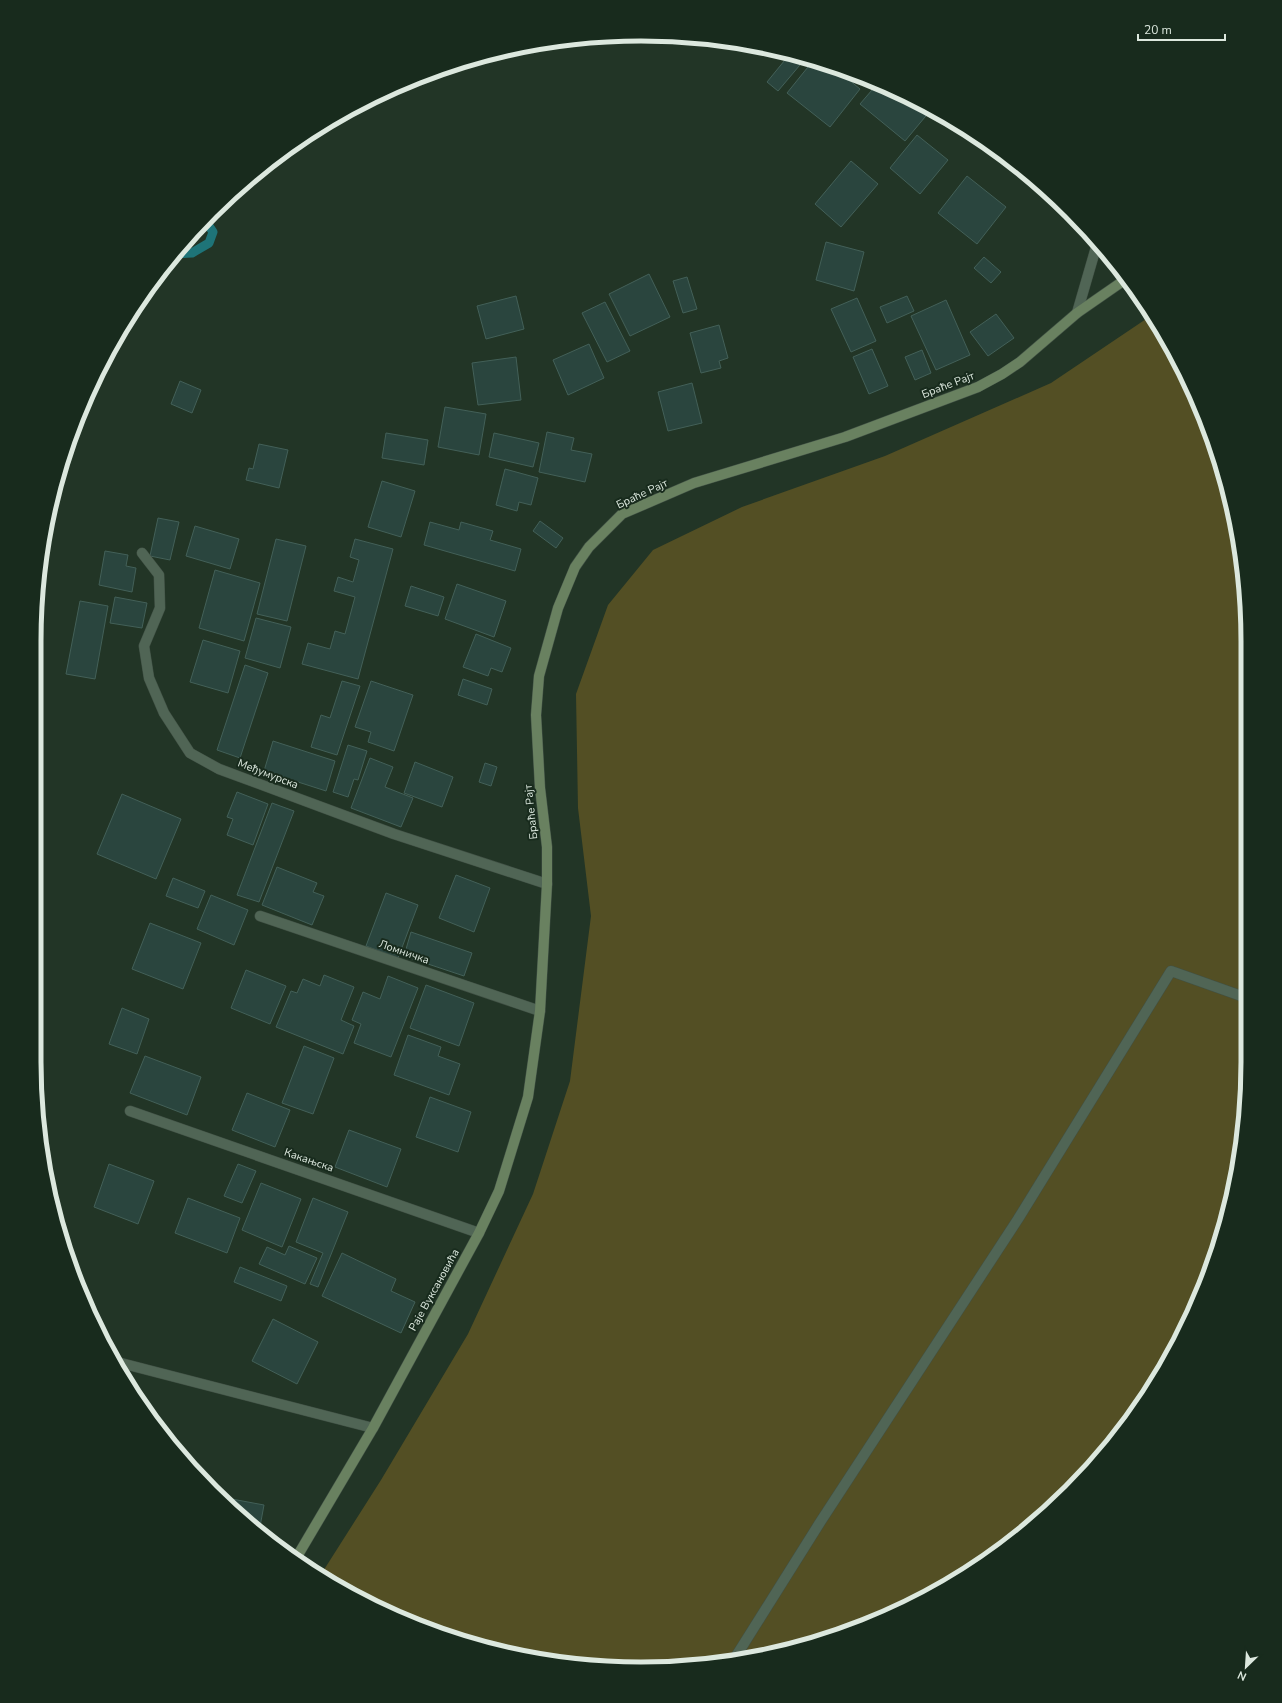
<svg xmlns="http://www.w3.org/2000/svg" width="1282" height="1703" font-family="'Nunito Sans',sans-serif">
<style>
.green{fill:#534f24}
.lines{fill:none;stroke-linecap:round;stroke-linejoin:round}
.stream{stroke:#1e7478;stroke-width:9}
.building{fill:#2a453e;stroke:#436058}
.lane-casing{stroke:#415145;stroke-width:11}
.street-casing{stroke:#415145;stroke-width:11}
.secondary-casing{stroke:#415145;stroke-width:11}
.lane{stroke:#506555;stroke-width:10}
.street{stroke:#506555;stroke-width:10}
.secondary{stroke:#698160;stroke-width:10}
.labels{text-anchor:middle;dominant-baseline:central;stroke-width:4;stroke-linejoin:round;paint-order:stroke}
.street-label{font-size:11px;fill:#dce8de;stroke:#182b1d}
.rim{fill:none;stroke:#dce8de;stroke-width:5}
</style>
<rect width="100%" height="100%" fill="#223526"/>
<!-- green -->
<path class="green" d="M1152,315L1202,409L1227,484L1243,562L1248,1062L1243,1141L1216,1257L1167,1366L1097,1462L1041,1518L978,1567L910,1606L836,1637L760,1657L681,1668H601L522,1657L446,1637L372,1606L320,1576L381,1480L468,1334L533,1194L570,1081L591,916L578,808L576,694L608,605L653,550L742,507L885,456L1051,383Z"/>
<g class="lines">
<!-- stream -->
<path class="stream" d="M174,254L192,253L209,243L213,232L205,220"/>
</g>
<!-- building -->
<g class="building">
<path d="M789,55L805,59L778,91L767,82Z"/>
<path d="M812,62L836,69L860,89L830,127L787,93Z"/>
<path d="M878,83L930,111L905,141L860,104Z"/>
<path d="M917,135L948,160L920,194L890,168Z"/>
<path d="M851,161L878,184L841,227L815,204Z"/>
<path d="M967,176L1006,207L977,244L938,213Z"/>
<path d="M826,242L864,252L854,291L816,280Z"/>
<path d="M984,257L1001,272L991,283L974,268Z"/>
<path d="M649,274L670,317L630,336L609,294Z"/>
<path d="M687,277L697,309L683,313L673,281Z"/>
<path d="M516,296L524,329L486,339L477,306Z"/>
<path d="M907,296L914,311L887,323L880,307Z"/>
<path d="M857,298L876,341L851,352L831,309Z"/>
<path d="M946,300L970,355L936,370L911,316Z"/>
<path d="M605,302L630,351L607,362L582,313Z"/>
<path d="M996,314L1014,338L988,356L970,332Z"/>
<path d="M719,325L728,358L719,361L721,368L701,373L690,333Z"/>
<path d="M589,344L604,378L568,395L553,360Z"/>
<path d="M872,349L888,386L869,394L853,357Z"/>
<path d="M922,350L931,373L915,380L905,357Z"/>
<path d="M516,357L521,400L478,405L472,363Z"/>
<path d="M180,381L201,390L192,413L171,404Z"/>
<path d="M692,383L702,423L668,431L658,392Z"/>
<path d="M445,407L486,414L479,455L438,447Z"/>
<path d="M547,432L574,438L571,450L592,454L585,482L539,472Z"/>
<path d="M386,433L428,440L424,465L382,458Z"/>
<path d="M494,433L539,443L533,467L489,457Z"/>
<path d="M259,444L288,450L279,488L246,480L249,468L253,469Z"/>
<path d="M505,469L538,478L531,505L519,502L517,511L496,505Z"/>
<path d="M382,481L415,491L401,537L368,527Z"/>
<path d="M158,518L179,522L170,560L150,556Z"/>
<path d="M540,521L563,538L556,548L533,531Z"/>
<path d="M430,522L459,530L461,522L493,531L490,540L521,549L515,571L424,545Z"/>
<path d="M195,526L239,539L230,569L186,556Z"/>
<path d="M276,539L306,546L287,621L257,614Z"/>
<path d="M355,539L393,549L358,679L302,664L308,643L330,649L335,631L345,634L355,597L334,591L338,577L353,582L359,560L350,557Z"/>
<path d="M105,551L128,555L126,566L136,568L132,592L99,585Z"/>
<path d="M215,570L260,583L244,641L199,628Z"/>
<path d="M457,584L506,601L494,637L445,619Z"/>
<path d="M411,586L444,597L438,616L405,606Z"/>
<path d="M115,597L147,603L142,628L110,623Z"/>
<path d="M80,601L108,606L95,679L66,674Z"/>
<path d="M256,618L291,627L280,668L245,658Z"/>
<path d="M476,634L511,648L502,672L491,668L488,676L463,667Z"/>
<path d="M203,640L240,651L228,693L190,682Z"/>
<path d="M245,665L268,673L240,758L217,750Z"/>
<path d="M463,679L492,689L487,705L458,695Z"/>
<path d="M342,681L360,686L337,755L311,747L321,715L330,718Z"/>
<path d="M371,681L413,695L394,751L368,742L371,732L355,727Z"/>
<path d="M273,741L335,761L326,791L264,771Z"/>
<path d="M348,745L367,751L358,780L354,779L348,797L333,792Z"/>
<path d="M370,758L393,767L385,787L413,798L401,827L351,808Z"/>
<path d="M415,762L453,777L442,807L404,793Z"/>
<path d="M485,763L497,767L491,786L479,782Z"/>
<path d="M237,792L268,804L253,845L227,835L233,819L227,817Z"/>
<path d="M122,794L181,819L156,879L97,854Z"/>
<path d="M272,803L294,811L259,902L237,895Z"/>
<path d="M277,867L317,883L313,892L324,896L312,925L262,905Z"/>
<path d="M456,875L490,888L474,932L439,918Z"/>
<path d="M173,878L205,891L198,908L166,896Z"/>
<path d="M386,893L418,905L398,958L366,946Z"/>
<path d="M211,895L248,910L234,945L197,929Z"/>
<path d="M150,923L201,943L183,989L132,969Z"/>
<path d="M411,932L472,953L464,976L404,956Z"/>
<path d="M246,970L286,986L270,1024L231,1008Z"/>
<path d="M324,975L354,987L341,1020L354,1026L343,1054L276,1027L291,991L297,993L303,979L320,986Z"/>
<path d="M388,976L418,988L391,1057L354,1043L361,1024L352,1020L363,992L380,999Z"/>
<path d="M426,985L474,1003L459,1046L410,1028Z"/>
<path d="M122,1008L149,1019L137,1054L109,1044Z"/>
<path d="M408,1035L441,1047L438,1056L460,1064L449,1095L394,1075Z"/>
<path d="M304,1046L334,1058L313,1114L282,1103Z"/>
<path d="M145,1056L201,1077L187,1115L130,1093Z"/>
<path d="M247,1093L290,1110L275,1147L232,1130Z"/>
<path d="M430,1097L471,1112L458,1152L416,1137Z"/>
<path d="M349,1130L401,1149L387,1187L335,1167Z"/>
<path d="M109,1164L154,1181L138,1224L94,1207Z"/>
<path d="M238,1164L256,1171L242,1203L224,1196Z"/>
<path d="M261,1183L301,1199L282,1247L242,1230Z"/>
<path d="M188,1198L240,1218L227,1253L175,1233Z"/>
<path d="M313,1198L348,1212L318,1287L310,1284L323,1253L296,1242Z"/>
<path d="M289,1246L317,1258L305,1284L259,1264L267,1247L285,1255Z"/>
<path d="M342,1253L396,1279L391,1291L415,1302L401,1333L322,1296Z"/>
<path d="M240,1267L287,1286L281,1301L234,1282Z"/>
<path d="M273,1319L318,1342L297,1384L252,1361Z"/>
<path d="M221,1497L264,1505L259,1532L241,1518Z"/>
</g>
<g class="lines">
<defs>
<g id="lane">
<path d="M113,1361L373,1428"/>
<path d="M733,1661L819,1524L1018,1219L1171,971L1247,998"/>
</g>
<g id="street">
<path d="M1077,313L1097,244"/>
<path d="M142,553L159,575L160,608L144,646L149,678L164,713L190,753L219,769L394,834L547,884"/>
<path d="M260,916L540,1011"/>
<path d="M130,1111L479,1233"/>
</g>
<path id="secondary" d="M295,1560L373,1428L479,1233L499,1191L528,1097L540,1011L547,884V847L540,788L536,715L539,676L558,608L575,567L589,547L622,514L694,483L845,437L978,387L1002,374L1020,362L1077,313L1126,279"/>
</defs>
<!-- lane casing -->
<use href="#lane" class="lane-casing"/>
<!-- street casing -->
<use href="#street" class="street-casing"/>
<!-- secondary casing -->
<use href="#secondary" class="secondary-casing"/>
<!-- lane -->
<use href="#lane" class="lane"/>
<!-- street -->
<use href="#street" class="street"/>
<!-- secondary -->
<use href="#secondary" class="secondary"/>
</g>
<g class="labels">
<!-- street labels -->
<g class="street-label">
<text transform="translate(948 385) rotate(-21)">Браће Рајт</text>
<text transform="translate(642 494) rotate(-25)">Браће Рајт</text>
<text transform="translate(268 774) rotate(21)">Међумурска</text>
<text transform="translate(531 812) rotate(-96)">Браће Рајт</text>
<text transform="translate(404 952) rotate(19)">Ломничка</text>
<text transform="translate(309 1160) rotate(19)">Какањска</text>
<text transform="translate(434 1290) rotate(-61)">Раје Вуксановића</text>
</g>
</g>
<!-- crop -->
<path d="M0 0H1282V1703H0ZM641 41H641A600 600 0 0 1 1241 641V1062A600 600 0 0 1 641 1662H641A600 600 0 0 1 41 1062V641A600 600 0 0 1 641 41Z" fill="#182b1d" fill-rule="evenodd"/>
<path class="rim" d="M641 41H641A600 600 0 0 1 1241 641V1062A600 600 0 0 1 641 1662H641A600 600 0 0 1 41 1062V641A600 600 0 0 1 641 41Z"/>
<!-- north arrow -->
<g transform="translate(1246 1667) rotate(205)" stroke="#182b1d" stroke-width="3" paint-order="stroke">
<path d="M0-3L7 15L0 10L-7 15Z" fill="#dce8de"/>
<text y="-6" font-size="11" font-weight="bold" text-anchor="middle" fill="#dce8de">N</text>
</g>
<!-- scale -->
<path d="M1138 34v6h87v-6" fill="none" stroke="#dce8de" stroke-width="2"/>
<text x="1144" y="34" font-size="12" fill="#dce8de" stroke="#182b1d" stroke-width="3" paint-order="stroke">20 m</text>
</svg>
